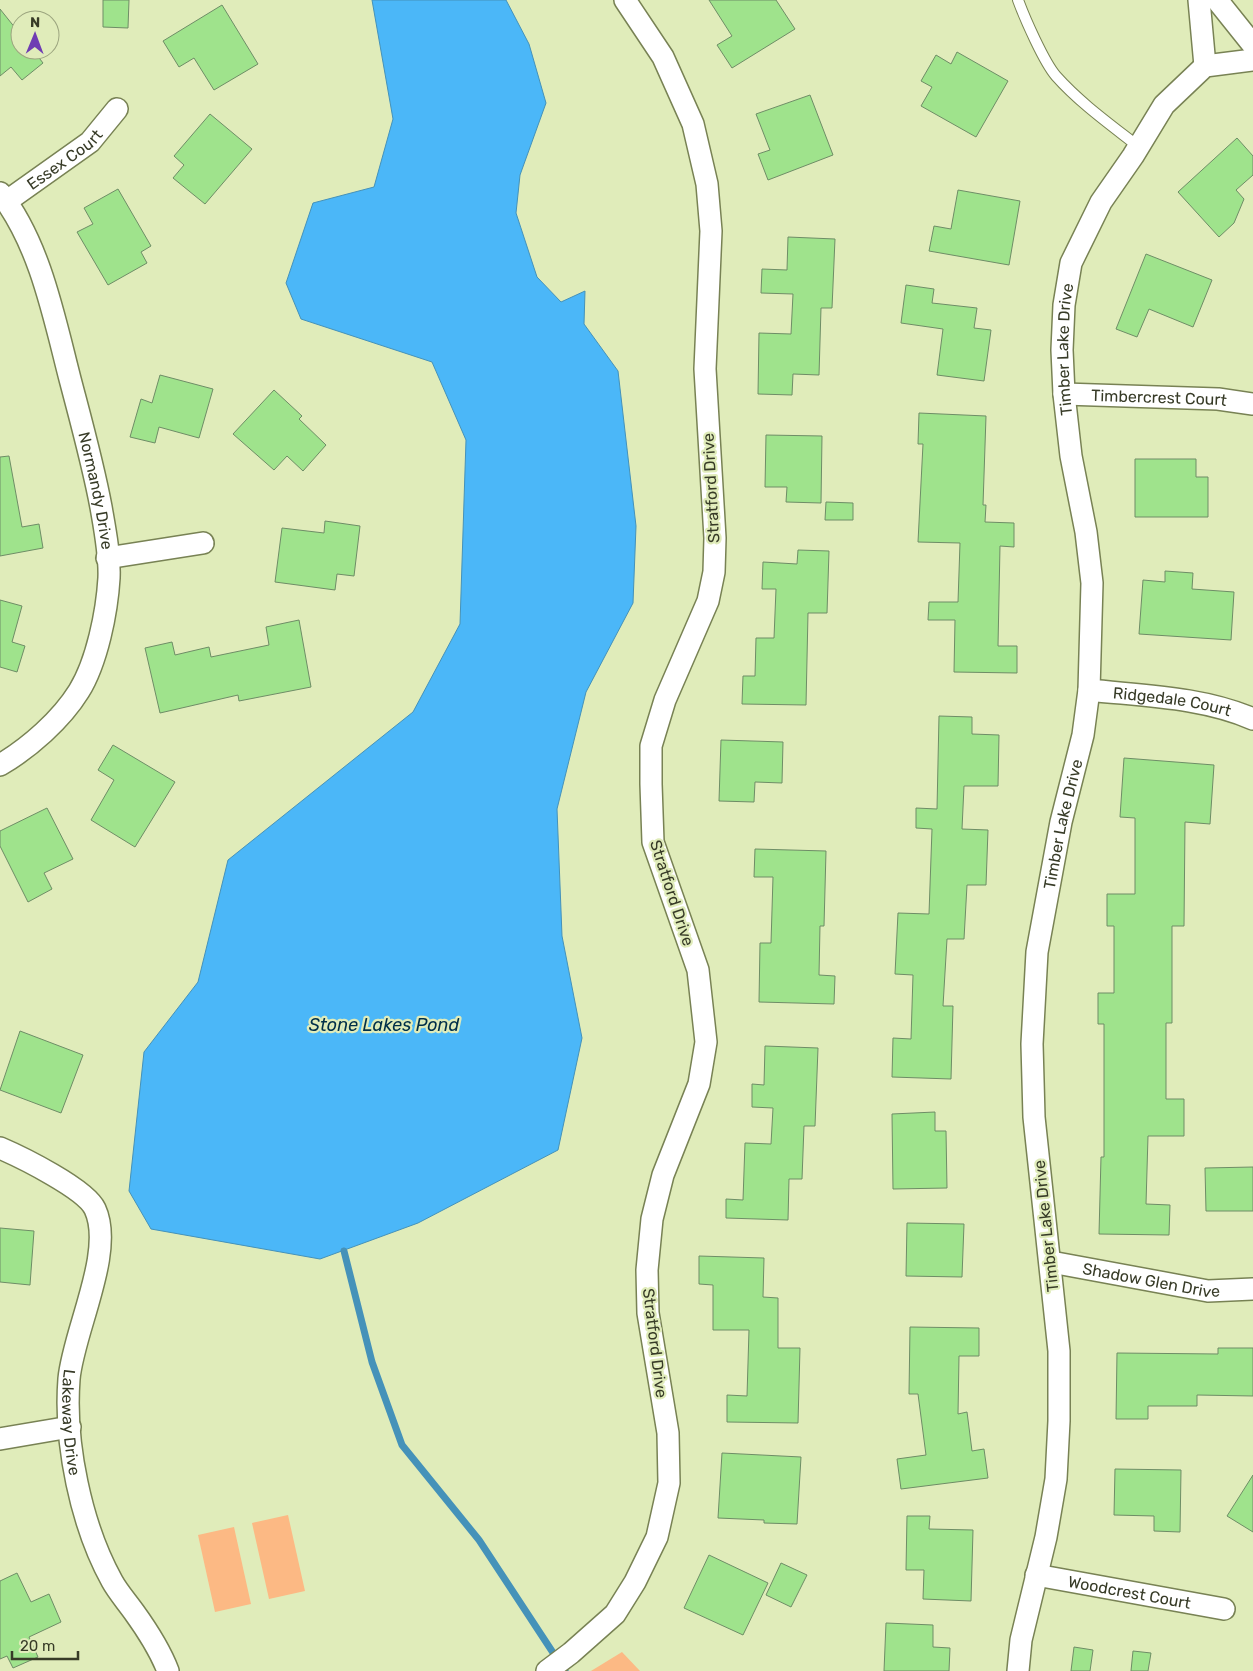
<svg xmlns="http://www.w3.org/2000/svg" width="1253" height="1671" font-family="Rubik,sans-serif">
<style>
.green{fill:#fcb984}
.water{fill:#4bb7f8;stroke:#4592b9}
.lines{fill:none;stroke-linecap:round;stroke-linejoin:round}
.stream{stroke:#4592b9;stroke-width:7}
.building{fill:#9fe38c;stroke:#6e8d66}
.lane-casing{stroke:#788254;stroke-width:12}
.street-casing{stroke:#788254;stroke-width:24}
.lane{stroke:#fff;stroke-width:10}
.street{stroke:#fff;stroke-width:21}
.labels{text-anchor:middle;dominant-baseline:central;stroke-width:4.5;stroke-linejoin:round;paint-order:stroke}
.street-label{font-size:16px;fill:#373b27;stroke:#e0ecba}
.water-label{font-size:18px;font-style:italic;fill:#002f49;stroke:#e0ecba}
</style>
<rect width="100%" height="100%" fill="#e0ecba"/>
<!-- green -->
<g class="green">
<path d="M288,1515L305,1591L269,1599L252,1523Z"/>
<path d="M234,1527L251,1604L215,1612L198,1535Z"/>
<path d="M622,1652L640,1671H591Z"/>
</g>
<!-- water -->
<path class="water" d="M372,0H506L529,44L546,103L520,175L516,213L537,277L561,302L585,291L584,324L618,371L636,526L633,603L586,692L557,809L562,936L582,1038L558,1150L418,1223L320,1259L151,1229L129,1191L144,1052L198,982L228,860L413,712L460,624L466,440L432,362L301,319L286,283L313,203L374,187L393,119Z"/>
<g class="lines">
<!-- stream -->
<path class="stream" d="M344,1251L372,1362L402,1445L479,1540L565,1671"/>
</g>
<!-- building -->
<g class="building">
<path d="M103,0H129L128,28L103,27Z"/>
<path d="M709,0H776L795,29L732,68L717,45L732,36Z"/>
<path d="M222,5L258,64L214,90L194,58L179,67L163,41Z"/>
<path d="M0,9L20,34V50H33L43,63L22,80L11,67L0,76Z"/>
<path d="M957,52L1008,81L976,137L921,106L932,87L921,81L936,55L951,64Z"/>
<path d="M810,95L833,155L768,180L758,154L770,150L756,114Z"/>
<path d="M210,114L252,149L205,204L173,178L184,165L174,156Z"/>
<path d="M1237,138L1253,156V175L1236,190L1244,199L1234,223L1219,237L1178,192Z"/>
<path d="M118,189L151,246L141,252L147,263L108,285L77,232L93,224L84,208Z"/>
<path d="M958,190L1020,201L1009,265L929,251L934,226L951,229Z"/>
<path d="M788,237L835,239L832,308H821L819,375L793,374L792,395L758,394L759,333L791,334L793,294L761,293L762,269L787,270Z"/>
<path d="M1146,254L1212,280L1193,327L1149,309L1137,337L1116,329Z"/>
<path d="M906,285L934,289L932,303L977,308L974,328L991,330L984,381L937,375L943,329L901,323Z"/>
<path d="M160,375L213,389L199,438L159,427L155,443L130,437L141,399L152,403Z"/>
<path d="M274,390L302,416L299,419L326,445L303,471L287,456L274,470L233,434Z"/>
<path d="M919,413L986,416L983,505H986L985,522L1014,523V547L1000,546L998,646H1017V673L954,672L955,620H928L929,602H958L960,543L918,542L923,444H918Z"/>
<path d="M766,435L822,436L821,503L786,502L787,487H765Z"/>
<path d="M9,456L22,527L39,524L43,548L0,556V457Z"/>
<path d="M1135,459H1196V477H1208V517H1135Z"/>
<path d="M826,502L853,503V520H825Z"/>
<path d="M325,521L360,526L354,576L337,574L335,590L275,582L282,528L324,533Z"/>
<path d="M798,550L829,551L827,613H808L806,705L742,704L743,676H755L756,638H774L776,589H762L763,562L797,564Z"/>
<path d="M1165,571L1193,573L1192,589L1234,592L1231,640L1139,634L1143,580L1165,582Z"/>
<path d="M0,600L22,606L12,642L25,646L17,672L0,667Z"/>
<path d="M299,620L311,687L239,701L238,695L160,713L145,648L172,642L175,655L209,647L211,657L269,645L266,627Z"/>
<path d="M939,716L972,717V734L999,735L998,786H964L962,829L988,830L986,885H967L964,939H947L943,1006H953L951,1079L892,1077L893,1038L911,1039L913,975L895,974L898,913L929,914L932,829L916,828V808L937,809Z"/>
<path d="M721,740L783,742L782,783L755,782L754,802L719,801Z"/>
<path d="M113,745L175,782L135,847L91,820L114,780L98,770Z"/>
<path d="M1124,758L1214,765L1210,824L1185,822L1184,926H1172V1023H1166V1099H1184V1136H1148L1146,1204L1170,1205L1169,1235L1099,1234L1101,1157H1104V1024H1098V993H1114V926H1107V894H1135V818L1120,817Z"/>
<path d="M47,808L73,859L44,873L52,889L28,902L0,846V831Z"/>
<path d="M755,849L826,851L824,926H820L819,975L835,976L834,1004L759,1002L760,943H771L773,877H754Z"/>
<path d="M20,1031L83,1055L61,1113L0,1090Z"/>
<path d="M765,1046L818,1048L815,1126H804L802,1179H789L788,1220L726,1218V1199L743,1200L745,1143L771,1144L773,1108L752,1107V1084L764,1085Z"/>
<path d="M935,1112V1131H946L947,1188L893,1189L892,1114Z"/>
<path d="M1253,1167V1211H1206L1205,1168Z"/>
<path d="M907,1223L964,1224L962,1277L906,1276Z"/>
<path d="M0,1228L34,1231L30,1285L0,1282Z"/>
<path d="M699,1256L764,1258L763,1297L778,1298V1348H800L798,1423L727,1422V1395L747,1396L749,1330H713V1285L699,1284Z"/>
<path d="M910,1327L979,1328V1356H959L958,1414L967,1412L972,1451L984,1449L988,1478L901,1489L897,1459L926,1455L918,1394H909Z"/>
<path d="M1218,1348H1253V1396L1197,1395V1406H1148V1419H1116L1117,1353L1218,1354Z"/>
<path d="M722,1453L801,1457L797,1524L764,1523V1520L718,1518Z"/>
<path d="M1115,1469L1181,1470L1180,1532L1154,1531V1516L1114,1515Z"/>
<path d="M1253,1475V1532L1227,1516Z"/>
<path d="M907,1516H930L929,1529L973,1530L971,1601L923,1599L924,1570H906Z"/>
<path d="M709,1555L768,1583L743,1635L684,1608Z"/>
<path d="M781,1563L807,1575L791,1607L766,1595Z"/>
<path d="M17,1573L31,1602L49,1594L61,1622L29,1637L38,1657L13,1668L7,1656L0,1659V1581Z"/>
<path d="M886,1623L933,1625V1647L950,1648L949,1671H884Z"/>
<path d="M1074,1647L1093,1650L1090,1671H1071Z"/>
<path d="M1133,1651L1151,1653L1148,1671H1131Z"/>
</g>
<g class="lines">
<defs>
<path id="lane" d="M1018,0C1025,19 1044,62 1056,76C1080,103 1111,125 1139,147"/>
<g id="street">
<path d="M1199,0L1205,66"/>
<path d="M1217,0L1253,45"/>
<path id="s1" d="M0,193C40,244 54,317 70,379C81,421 93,464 101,507C105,530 110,555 109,578C107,612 97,662 79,691C61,720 29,748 0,765"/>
<path id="s2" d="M7,201L90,142L117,109"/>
<path id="s3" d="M1064,394L1218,399L1253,404"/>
<path d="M107,558L203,543"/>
<path id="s4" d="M1089,690C1144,696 1202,697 1253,719"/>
<path id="s5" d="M0,1148C21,1157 86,1189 95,1209C115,1252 73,1332 69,1379C64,1443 81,1525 112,1581C118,1592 127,1602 134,1612C147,1630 160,1650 168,1671"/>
<path id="s6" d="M1051,1262L1208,1291L1253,1289"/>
<path d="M0,1439L70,1427"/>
<path id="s7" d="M1036,1575L1224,1609"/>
<path d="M547,1671L571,1653L615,1614L635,1582L657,1537L669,1483L668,1433L648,1313L647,1270L652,1219L663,1175L699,1084L706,1042L698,970L653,842L651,784V746L665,700L708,601L714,572L715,538L705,369L711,231L707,184L693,124L663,57L625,0"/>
<path id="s8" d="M1018,1671L1021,1640L1046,1537L1056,1479L1059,1421V1351L1034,1117L1032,1044L1037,952L1061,822L1083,735L1089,690L1092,583L1086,532L1071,456L1064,394L1062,350L1064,305L1071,263L1101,202L1133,156L1164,105L1205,66L1253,60"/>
</g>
</defs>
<!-- lane casing -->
<use href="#lane" class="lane-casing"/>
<!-- street casing -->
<use href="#street" class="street-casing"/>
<!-- lane -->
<use href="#lane" class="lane"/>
<!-- street -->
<use href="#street" class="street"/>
</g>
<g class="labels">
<!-- street labels -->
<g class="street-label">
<text stroke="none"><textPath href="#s2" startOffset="71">Essex Court</textPath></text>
<text stroke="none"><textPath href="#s8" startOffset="1335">Timber Lake Drive</textPath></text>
<text stroke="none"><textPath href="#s3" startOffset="95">Timbercrest Court</textPath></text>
<text transform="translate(711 488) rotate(-93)">Stratford Drive</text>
<text stroke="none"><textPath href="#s1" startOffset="315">Normandy Drive</textPath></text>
<text stroke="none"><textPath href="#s4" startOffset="84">Ridgedale Court</textPath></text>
<text stroke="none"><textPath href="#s8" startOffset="855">Timber Lake Drive</textPath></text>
<text transform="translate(672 893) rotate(72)">Stratford Drive</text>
<text transform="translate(1046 1226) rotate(-96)">Timber Lake Drive</text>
<text stroke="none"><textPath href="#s6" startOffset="102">Shadow Glen Drive</textPath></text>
<text transform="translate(655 1343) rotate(83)">Stratford Drive</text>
<text stroke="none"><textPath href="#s5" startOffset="332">Lakeway Drive</textPath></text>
<text stroke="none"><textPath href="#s7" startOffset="95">Woodcrest Court</textPath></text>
</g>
<!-- water labels -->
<g class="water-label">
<text x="384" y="1025">Stone Lakes Pond</text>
</g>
</g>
<!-- north arrow -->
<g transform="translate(35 35) rotate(1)"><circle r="24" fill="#e0ecba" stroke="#9ca57f"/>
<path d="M0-4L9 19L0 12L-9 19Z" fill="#6f3cb3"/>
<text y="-8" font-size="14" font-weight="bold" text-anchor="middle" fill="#373b27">N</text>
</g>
<!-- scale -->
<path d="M12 1651v8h66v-8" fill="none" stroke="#373b27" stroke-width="2.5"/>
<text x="20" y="1651" font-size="15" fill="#373b27" stroke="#e0ecba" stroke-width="4" paint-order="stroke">20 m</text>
</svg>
